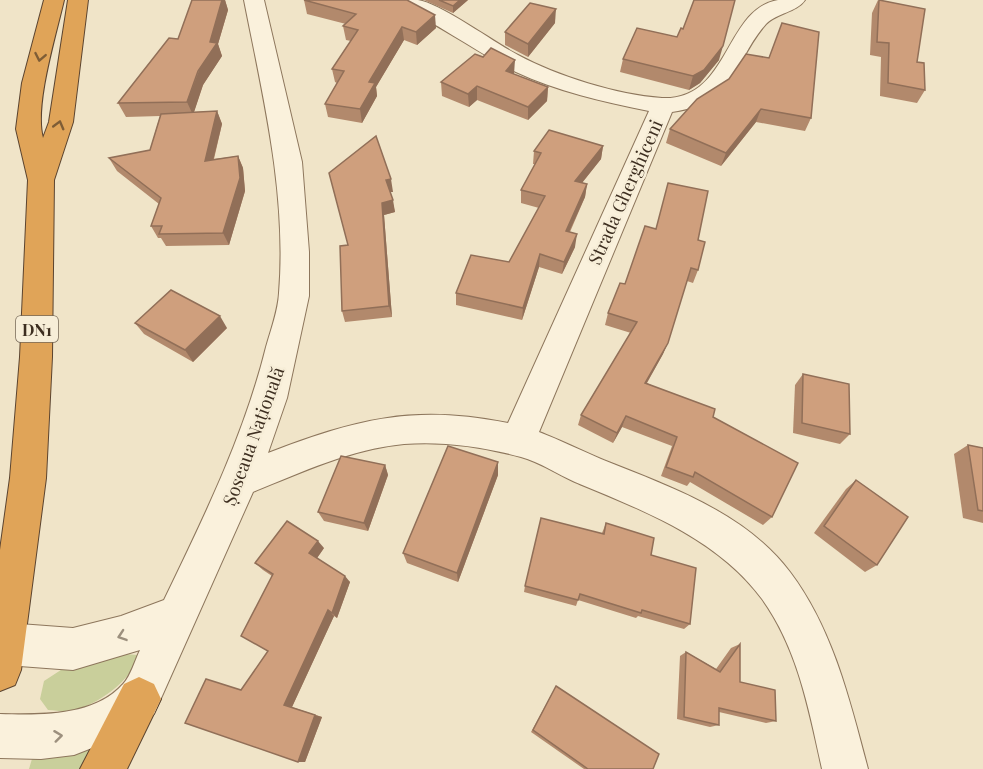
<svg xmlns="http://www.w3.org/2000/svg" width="983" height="769" font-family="'Playfair Display',serif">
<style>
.green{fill:#c9cf9b}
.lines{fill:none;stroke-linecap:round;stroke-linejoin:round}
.minor-casing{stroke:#8d765c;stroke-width:2}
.highway-casing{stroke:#5b4430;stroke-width:2}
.minor{fill:#faf1dc;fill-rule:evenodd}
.highway{fill:#e0a458;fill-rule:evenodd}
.wall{fill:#b2896c}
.shaded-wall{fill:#916f58}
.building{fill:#cf9f7d;stroke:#916f58;stroke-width:1.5}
.oneway{stroke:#7e5d36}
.oneway2{stroke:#9c907e}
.labels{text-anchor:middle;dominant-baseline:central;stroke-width:5;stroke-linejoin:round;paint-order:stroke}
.shield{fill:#f7eed8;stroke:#756857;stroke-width:1.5}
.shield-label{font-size:16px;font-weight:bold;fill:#3d2e20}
.street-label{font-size:18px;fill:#3d2e20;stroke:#f7eed8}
</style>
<rect width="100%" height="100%" fill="#f0e4c8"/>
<!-- green -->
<g class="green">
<path d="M125,654L138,655C135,679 95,706 72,711C65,713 55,710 48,710L40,699L44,681L64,668Z"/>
<path d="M96,748L86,769H29L34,752L66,753Z"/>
</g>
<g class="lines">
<defs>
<path id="minor" d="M244,0H264L302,162L309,252V296L287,398L268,453C356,419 414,404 508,423L649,111C604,102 556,91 516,72C474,51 437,22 394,4L391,0C400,0 410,0 418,0C442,4 493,42 518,55C557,76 617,95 662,98C730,101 724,9 778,0C786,0 796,0 805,0C797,12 777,13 766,24C730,65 741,102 672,112L539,432C560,440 580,450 601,459C668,486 745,512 790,572C833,629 850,701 868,769H822C809,710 798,649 762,599C717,538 642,510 575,482C557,474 540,462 521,457C485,447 442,441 404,444C351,449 302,472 253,492L154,714L120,737L74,755L41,759L0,758V714C39,715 94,717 123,684C131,676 135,660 140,650L73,670L6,665L0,662V626L6,623L73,628L121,616L164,600C204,517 244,436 266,347C271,329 278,311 279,293C287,194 263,97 244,0Z"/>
<g id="highway">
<path d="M44,0H64C56,35 34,106 43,138L49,122L68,0H88L73,122L54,180L52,357L46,478L21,670L15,685L0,691V550L10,478L20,357L28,180L16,129L22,83Z"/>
<path d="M139,677L154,684L161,699L127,769H80L124,684Z"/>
</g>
</defs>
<!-- minor casing -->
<use href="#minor" class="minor-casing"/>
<!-- highway casing -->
<use href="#highway" class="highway-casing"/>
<!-- minor -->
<use href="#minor" class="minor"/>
<!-- highway -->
<use href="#highway" class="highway"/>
</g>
<!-- wall -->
<g class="wall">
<path d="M192,0H225L228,10L218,44L222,56L203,85L194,112L217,111L222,124L214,159L238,156L243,168L245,191L229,245L166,246L161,238H158L151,226L159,204L117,171L109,158L150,150L160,116L126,117L118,103L178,39Z"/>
<path d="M304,0L436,28L417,45L404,40L376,87L377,96L362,123L328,117L325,104L337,83L335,82L332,69L351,41L346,40L343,26L346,24L307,14Z"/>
<path d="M424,0H468L453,13Z"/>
<path d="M878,0L917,62L925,90L917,103L880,96L881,57L870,55L872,13Z"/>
<path d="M555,23L528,57L505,45V32Z"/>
<path d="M623,59L719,60L700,83L689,90L620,72Z"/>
<path d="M514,74L548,87L547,101L528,120L477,100L469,107L442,96L441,82Z"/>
<path d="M729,79L811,118L805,131L756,122L721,166L666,143L670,129Z"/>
<path d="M603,146L601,159L582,183L587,184L585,197L570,232L575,247L562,274L539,267L522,320L456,305V293L509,262L539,208L521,203V190L535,164H533L534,151Z"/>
<path d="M329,173L393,192H390L395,212L384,215L392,317L345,322L342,311L348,245Z"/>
<path d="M656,229L698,240V270L693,283L687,281L663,354L647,383L713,417L772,517L763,525L690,482L687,486L661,476L672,446L622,427L613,443L578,425L581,415L631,333L605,325L608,313Z"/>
<path d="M135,323L227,328L193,362L144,334Z"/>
<path d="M803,374L850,434L840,444L793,433L795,385Z"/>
<path d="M968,445L983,448V523L963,518L954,454Z"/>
<path d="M498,462V475L458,582L407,563L403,553Z"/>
<path d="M385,465L388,475L368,531L324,521L318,512Z"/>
<path d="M856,480L877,565L865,572L814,533L846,489Z"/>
<path d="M606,523L651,555L690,624L684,629L638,616L636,618L578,600L576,606L524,592L525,586L602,533Z"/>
<path d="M324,548L317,558L350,582L337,618L334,616L292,707L322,717L305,762L241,690L268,651L272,576L263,570L255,563Z"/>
<path d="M740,644V682L776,721L766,723L719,712V725L710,727L677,719L680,656L686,652L716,669L731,648Z"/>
<path d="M556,686L653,769H584L531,732Z"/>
</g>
<!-- shaded-wall -->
<g class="shaded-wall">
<path d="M222,0H225L228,10L218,44L222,56L203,85L193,115L187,102L210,42Z"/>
<path d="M460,0H468L453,13V6Z"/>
<path d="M556,9L555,23L528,57V44Z"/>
<path d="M435,15L436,28L417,45L416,32Z"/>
<path d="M402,27L404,40L376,87L377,96L362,123L360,109L369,82Z"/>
<path d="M723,46L719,60L700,83L689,90L693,76Z"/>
<path d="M515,60L514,74L506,85V71Z"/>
<path d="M477,86V100L469,107L468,94Z"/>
<path d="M548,87L547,101L528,120V107Z"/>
<path d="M761,109L756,122L721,166L726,153Z"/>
<path d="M217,111L222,124L210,173L205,161Z"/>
<path d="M603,146L601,159L573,194L575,181Z"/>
<path d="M238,156L243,168L245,191L229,245L223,233Z"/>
<path d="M391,179L393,192H388L386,180Z"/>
<path d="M587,184L585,197L564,243L566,231Z"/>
<path d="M393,200L395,212L384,215L392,317L389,306L382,203Z"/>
<path d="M577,234L575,247L562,274L564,262Z"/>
<path d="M540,254L539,267L522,320L523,308Z"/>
<path d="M220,316L227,328L193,362L185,350Z"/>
<path d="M668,343L663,354L641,393L645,383Z"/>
<path d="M626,416L622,427L613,443L617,433Z"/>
<path d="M498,462V475L458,582L457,573Z"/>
<path d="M385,465L388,475L368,531L364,523Z"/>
<path d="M318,541L324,548L315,561L309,553Z"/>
<path d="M345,576L350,582L337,618L332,613Z"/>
<path d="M328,610L334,616L292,707L284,705Z"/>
<path d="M315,715L322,717L305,762H298Z"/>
</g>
<!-- building -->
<g class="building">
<path d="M192,0H222L210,42L217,43L198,71L187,102L118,103L169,38L178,39Z"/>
<path d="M304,0H407L435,15L416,32L402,27L369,82L375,83L360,109L325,104L344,71L332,69L358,30L343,26L356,14Z"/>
<path d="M439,0H460L453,6Z"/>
<path d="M694,0H735L723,46L704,70L693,76L623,59L637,28L677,37L681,28L683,29Z"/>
<path d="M879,0L925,9L917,62L924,63L925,90L888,83L889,43L877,42Z"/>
<path d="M530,3L556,9L528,44L505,32Z"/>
<path d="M782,23L819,32L811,118L761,109L726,153L670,129L697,99L729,79L746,54L769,58Z"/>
<path d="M491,48L515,60L506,71L548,87L528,107L477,86L468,94L441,82L475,54L483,57Z"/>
<path d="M217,111L205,161L238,156L240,178L223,233L159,234L162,226H151L161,198L109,158L150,150L161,114Z"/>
<path d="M549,130L603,146L575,181L587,184L566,231L577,234L564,262L540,254L523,308L456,293L471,255L509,262L545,196L521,190L541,153L534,151Z"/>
<path d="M376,136L391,179L386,180L393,200L382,203L389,306L342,311L340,246L348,245L329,173Z"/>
<path d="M668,183L708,191L698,240L705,242L698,270L691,268L668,343L645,383L715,409L713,417L798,463L772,517L695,472L693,477L666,467L677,437L626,416L617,433L581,415L637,322L608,313L620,283L625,284L645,226L656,229Z"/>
<path d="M171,290L220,316L185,350L135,323Z"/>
<path d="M803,374L849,384L850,434L802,423Z"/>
<path d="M968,445L983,448V511L978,510Z"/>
<path d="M448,446L498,462L457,573L403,553Z"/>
<path d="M341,456L385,465L364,523L318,512Z"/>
<path d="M856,480L908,517L877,565L824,526Z"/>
<path d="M541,518L604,534L606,523L654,538L651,555L696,568L690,624L642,610L641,613L580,594L578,600L525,586Z"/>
<path d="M287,521L318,541L309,553L345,576L332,613L328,610L284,705L315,715L298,762L185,723L206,679L241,690L268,651L241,636L273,574L255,563Z"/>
<path d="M740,644V682L775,690L776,721L719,708V725L684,717L686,652L720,672Z"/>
<path d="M556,686L659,754L653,769H588L533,730Z"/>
</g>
<!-- one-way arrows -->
<defs><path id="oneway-chevron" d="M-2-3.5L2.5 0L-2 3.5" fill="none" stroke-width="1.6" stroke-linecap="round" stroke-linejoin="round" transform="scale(1.5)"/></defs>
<g class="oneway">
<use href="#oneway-chevron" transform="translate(40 57) rotate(101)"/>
<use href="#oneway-chevron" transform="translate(59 125) rotate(-75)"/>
</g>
<g class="oneway2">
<use href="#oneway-chevron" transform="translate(122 636) rotate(161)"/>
<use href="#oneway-chevron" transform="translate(58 736) rotate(-7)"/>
</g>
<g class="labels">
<!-- shield labels -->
<rect class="shield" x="16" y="316" width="42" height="26" rx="4.5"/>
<g class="shield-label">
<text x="37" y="329">DN1</text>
</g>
<!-- street labels -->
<g class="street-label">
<text transform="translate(625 192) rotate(-66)">Strada Gherghiceni</text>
<text transform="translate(253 436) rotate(-70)">Șoseaua Națională</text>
</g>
</g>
</svg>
